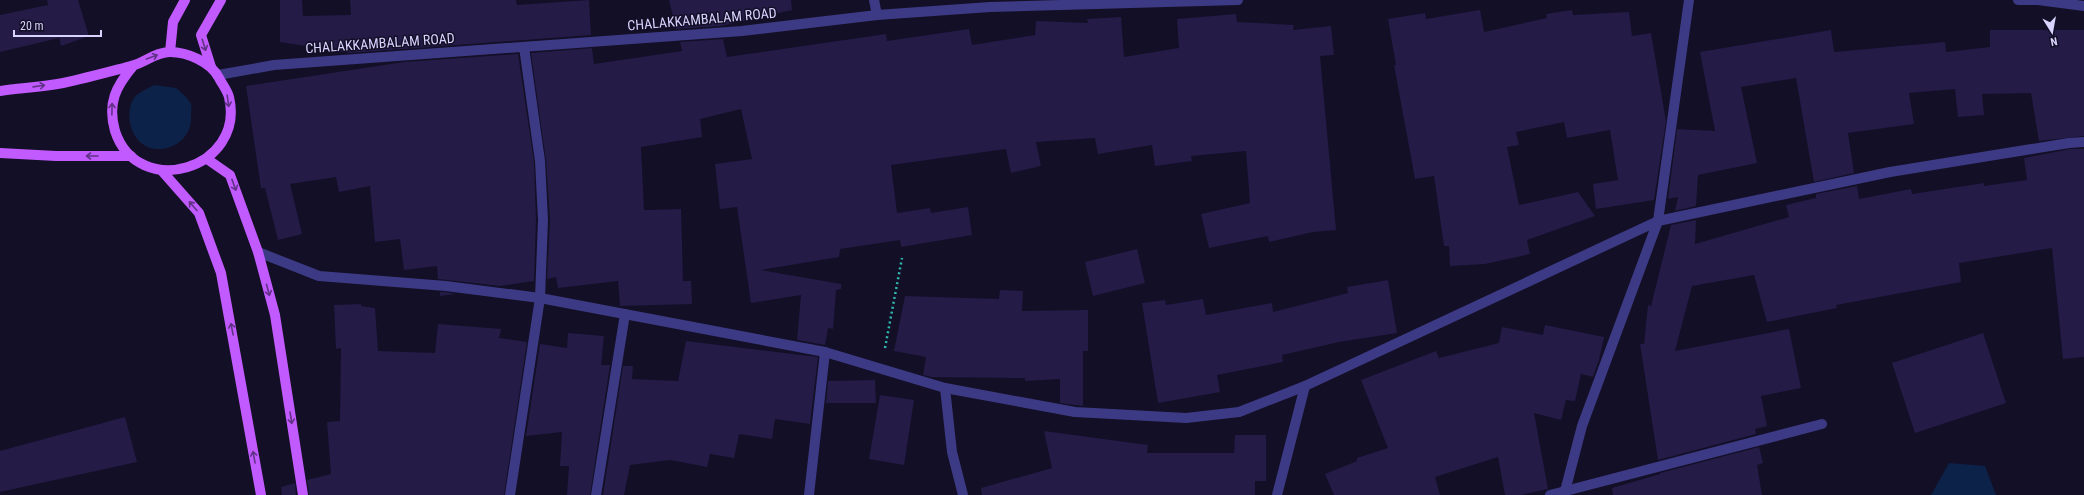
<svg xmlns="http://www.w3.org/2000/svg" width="2084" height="495" font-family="'Roboto Condensed',sans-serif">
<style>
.water{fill:#0c2248}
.building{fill:#241b47}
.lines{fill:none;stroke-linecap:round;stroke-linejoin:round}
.path{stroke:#2fb8b0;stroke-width:2.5;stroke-dasharray:2 3;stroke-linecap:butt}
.minor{stroke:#3d3a85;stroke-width:10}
.major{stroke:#c25bff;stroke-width:10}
.oneway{stroke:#623188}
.labels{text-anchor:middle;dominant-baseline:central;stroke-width:3;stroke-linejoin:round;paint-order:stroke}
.street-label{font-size:14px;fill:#d9d4ff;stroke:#130f26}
</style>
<rect width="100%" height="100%" fill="#130f26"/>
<!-- water -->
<g class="water">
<path d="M154,85L176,88C181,92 188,98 191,104C192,107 191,113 191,116C192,136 176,150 156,149C132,147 123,116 134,98C137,93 149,88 154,85Z"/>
<path d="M1949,463L1985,466L1996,495H1931Z"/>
</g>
<!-- building -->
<g class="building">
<path d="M47,0H78L89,36L61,46L59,38L0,52V15L48,5Z"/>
<path d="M280,0H302L303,16L351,15L350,0H516L517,5L589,0L591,35L350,53L280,42Z"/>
<path d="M669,0H791L792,10L721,26L676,29Z"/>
<path d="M1480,10L1484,32L1547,18L1546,14L1572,10L1573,15L1629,12L1632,36L1651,33L1666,121L1654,200L1596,209L1593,184L1618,180L1610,130L1567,138L1564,122L1516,132L1519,145L1507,147L1519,205L1578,192L1595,216L1527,240L1530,254L1485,264L1450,266L1449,246H1444L1434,176L1415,179L1394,65H1396L1388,19L1425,13L1426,19Z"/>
<path d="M1236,14L1237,22L1294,25L1293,30L1331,26L1334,55L1320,56L1336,230L1313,232L1269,242L1268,236L1209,248L1201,214L1250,203L1246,151L1191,156L1192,161L1155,166L1152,145L1098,154L1095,138L1036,142L1041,166L1011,173L1006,149L891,165L897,213L930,208L931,213L968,207L972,235L901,247L900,240L840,249L839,257L761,270L841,284V289L836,290L833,329L828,328L825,345L797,340L801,295L751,303L737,207L720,209L715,164L752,159L741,109L700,119L702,137L641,147L644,210L681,209L683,281H691L692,304L620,306L618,281L558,288L556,277L547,279L550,220L546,161L531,53L592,48L594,64L682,51L680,42L723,39L727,57L886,34L887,41L969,29L972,45L1035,35L1036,21L1088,23L1087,19L1121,17L1124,57L1179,48L1177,19Z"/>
<path d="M1831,30L1834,52L1945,42L1946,52L1990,47V30H2084V136L2039,141L2031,93L1982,94L1984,115L1958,117L1955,89L1909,93L1914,124L1848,133L1854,173L1814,182L1796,78L1741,87L1757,163L1698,175L1696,206L1675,211L1678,197L1668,199L1677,129L1715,131L1700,52Z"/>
<path d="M518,54L534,162L536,220L534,281L500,286L438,279L437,266L404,270L400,239L375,242L370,186L339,192L336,177L290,184L302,234L278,240L265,188H261L246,86L404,62Z"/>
<path d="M2070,149H2084V357L2063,359L2052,248L1959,263L1961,282L1836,305L1837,308L1767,322L1754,275L1692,286L1675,351L1789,329L1801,388L1761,396L1767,426L1755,429L1756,434L1658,460L1640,344H1644L1648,305L1651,306L1671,225L1696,220L1695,244L1789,217L1786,205L1816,198V194L1857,186L1859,199L1911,189L1912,194L1984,183V186L2027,180L2024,158Z"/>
<path d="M1137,249L1145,283L1093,296L1085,262Z"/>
<path d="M1388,280L1397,333L1339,342L1282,355L1283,362L1217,375L1220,392L1158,403L1142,303L1165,300L1166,305L1203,299L1206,315L1272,303L1273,312L1348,293L1347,287Z"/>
<path d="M1000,290L1023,291L1022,311L1088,310V351H1083V406L1060,403V379L1025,381V378L931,377L923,375L926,357L894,351L905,296L999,299Z"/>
<path d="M440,292H445L455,294L440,296Z"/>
<path d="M361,304V306L375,308L378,351L435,353L438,324L501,329L499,338L527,342L504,495H309L307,480L331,474L327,422L340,421L341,348L336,349L334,305Z"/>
<path d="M1545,325L1604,337L1599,360L1593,377L1581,374L1575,401L1566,400L1561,420L1534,413L1548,489L1521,495H1505L1498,457L1435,477L1440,495H1334L1325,474L1357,461V458L1388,448L1361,380L1436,351L1439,358L1499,343L1502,327L1543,335Z"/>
<path d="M568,333L604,336L601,365H610L590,495H567L569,466H560L562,432L526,436L540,344L567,348Z"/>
<path d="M1983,333L2006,403L1915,433L1892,363Z"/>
<path d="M686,341L818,357L810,424L775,419L772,439L739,434L734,458L710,454L707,467L670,460L630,465L624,495H603L623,366H633L632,379L678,381Z"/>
<path d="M875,380L876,403H826L828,381Z"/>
<path d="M880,395L914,400L904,465L869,459Z"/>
<path d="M125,417L137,462L0,492V451Z"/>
<path d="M1044,431L1148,445L1147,453H1234L1235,435H1266V481H1255V495H982L981,488L1052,468Z"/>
<path d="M1759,447L1763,463L1757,465L1762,495H1613L1612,488L1660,474V473Z"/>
<path d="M295,483L296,495H282L281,487Z"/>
</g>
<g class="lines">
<!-- path -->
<path class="path" d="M885,348L902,258"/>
<!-- minor -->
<g class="minor">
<path d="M874,0L877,15"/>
<path d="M2018,0H2038L2084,6"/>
<path d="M218,75L274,65L742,31L877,15L990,7L1238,0"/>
<path d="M258,252L319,276L446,286L540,298L825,352L945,388L1075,412L1186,418L1239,412L1305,386L1658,221L1890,172L2069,143L2084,142"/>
<path d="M945,388L952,452L963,495"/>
<path d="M510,495L540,298L543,220L540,161L524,47"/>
<path d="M596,495L625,314"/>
<path d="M809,495L825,352"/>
<path d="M1277,495L1305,386"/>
<path d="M1550,495L1822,424"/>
<path d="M1564,495L1582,426L1658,221L1689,0"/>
</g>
<!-- major -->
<g class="major">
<path d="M170,52L173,22L185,0"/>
<path d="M211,67L201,35L221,0"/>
<path d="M0,91C21,88 42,87 63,83C86,78 108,72 131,66C145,63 155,52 170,52C187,52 211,62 219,78C222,84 227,90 229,97C246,169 138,201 115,131C107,103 116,86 134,65"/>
<path d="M0,153L56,156H131"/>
<path d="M207,159L230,175L258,252L275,315L303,495"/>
<path d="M162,171L199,213L221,273L261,495"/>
</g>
</g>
<!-- one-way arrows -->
<defs><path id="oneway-shaft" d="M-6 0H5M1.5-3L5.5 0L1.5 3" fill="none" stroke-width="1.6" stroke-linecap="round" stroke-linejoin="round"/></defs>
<g class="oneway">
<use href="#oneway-shaft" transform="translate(204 45) rotate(73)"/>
<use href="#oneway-shaft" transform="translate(152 57) rotate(-20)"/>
<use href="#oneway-shaft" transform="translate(39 86) rotate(-8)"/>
<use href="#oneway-shaft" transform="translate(228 101) rotate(82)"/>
<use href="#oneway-shaft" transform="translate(112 109) rotate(-89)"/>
<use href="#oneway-shaft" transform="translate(92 156) rotate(-180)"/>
<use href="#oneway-shaft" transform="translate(234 185) rotate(70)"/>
<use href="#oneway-shaft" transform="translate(193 206) rotate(-131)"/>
<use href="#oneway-shaft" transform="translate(268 290) rotate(75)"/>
<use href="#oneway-shaft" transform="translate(232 329) rotate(-101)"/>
<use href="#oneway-shaft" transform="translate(291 418) rotate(81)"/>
<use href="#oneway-shaft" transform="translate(254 457) rotate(-100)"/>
</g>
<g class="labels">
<!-- street labels -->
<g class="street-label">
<text transform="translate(702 19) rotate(-5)">CHALAKKAMBALAM ROAD</text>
<text transform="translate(380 43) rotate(-4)">CHALAKKAMBALAM ROAD</text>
</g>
</g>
<!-- north arrow -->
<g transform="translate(2052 32) rotate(169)" stroke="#130f26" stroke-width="3" paint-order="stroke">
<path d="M0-3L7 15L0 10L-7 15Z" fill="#d9d4ff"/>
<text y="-6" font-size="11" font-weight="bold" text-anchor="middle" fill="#d9d4ff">N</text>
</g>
<!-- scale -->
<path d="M14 30v6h87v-6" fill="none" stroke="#d9d4ff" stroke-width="2"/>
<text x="20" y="30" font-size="12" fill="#d9d4ff" stroke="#130f26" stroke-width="3" paint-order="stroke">20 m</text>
</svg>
